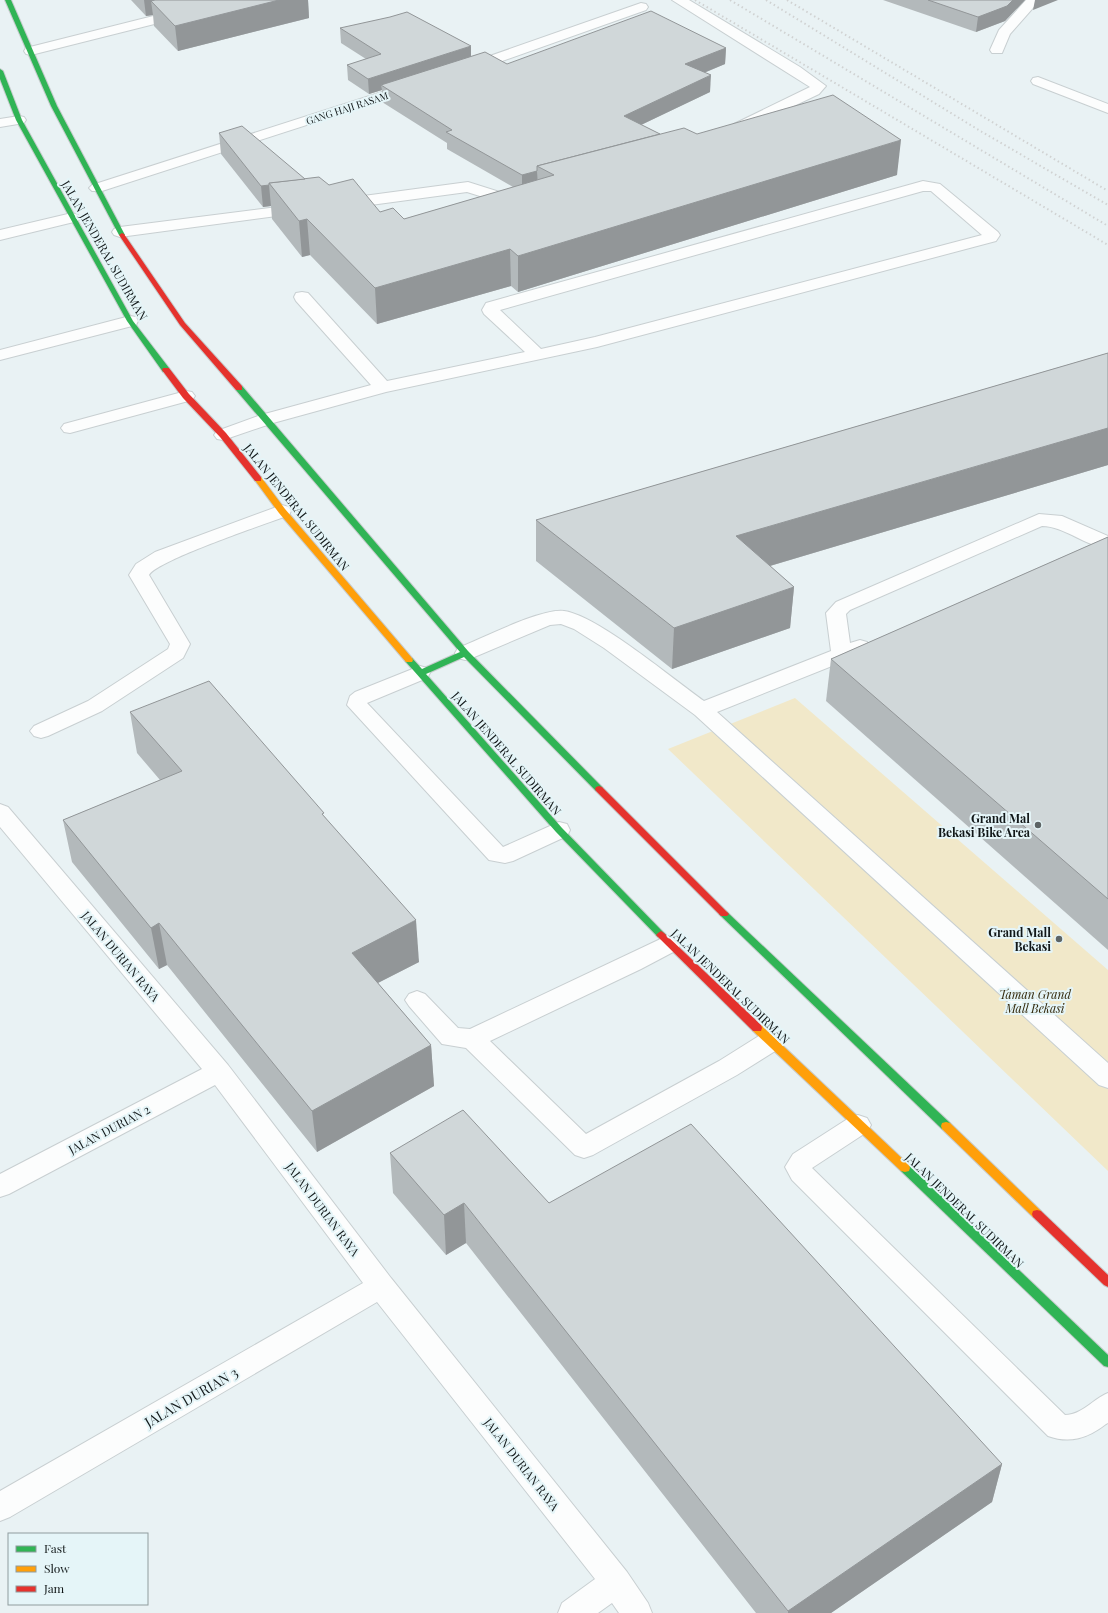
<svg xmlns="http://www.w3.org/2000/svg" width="1108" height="1613" font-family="'Playfair Display',serif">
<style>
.green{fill:#f1e8c9}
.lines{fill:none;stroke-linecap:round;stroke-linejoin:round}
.lane-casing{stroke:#c8cfd1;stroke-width:2}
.street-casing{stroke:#c8cfd1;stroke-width:2}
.fast-casing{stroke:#c7cccd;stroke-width:2}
.slow-casing{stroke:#c7cccd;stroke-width:2}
.jam-casing{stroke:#c7cccd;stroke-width:2}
.lane{fill:#fcfdfd;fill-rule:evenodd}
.street{fill:#fcfdfd;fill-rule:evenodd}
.fast{fill:#30b455;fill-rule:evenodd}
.slow{fill:#ff9f0a;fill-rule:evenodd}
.jam{fill:#e5322d;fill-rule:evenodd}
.rail{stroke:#d0d2d2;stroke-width:2;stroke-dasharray:1.5 3;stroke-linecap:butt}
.wall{fill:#b3b9bb}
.shaded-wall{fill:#929698}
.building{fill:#d0d7d9;stroke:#929698}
.poi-dot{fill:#5d6465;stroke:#e5f5f8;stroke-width:1.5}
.labels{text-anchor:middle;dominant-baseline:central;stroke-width:4;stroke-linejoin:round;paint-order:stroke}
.far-street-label{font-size:10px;fill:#111718;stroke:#e5f5f8}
.street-label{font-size:12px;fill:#111718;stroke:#e5f5f8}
.poi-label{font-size:12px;font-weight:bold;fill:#111718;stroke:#e5f5f8;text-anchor:end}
.park-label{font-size:12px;font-style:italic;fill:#34290c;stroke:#e5f5f8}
.near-street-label{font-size:14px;fill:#111718;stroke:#e5f5f8}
</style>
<rect width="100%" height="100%" fill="#e9f2f4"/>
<!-- green -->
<path class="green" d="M795,698L1108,970V1171L668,749Z"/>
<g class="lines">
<defs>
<g id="lane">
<path d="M19,116L24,117L26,120L24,123L0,127V119Z"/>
<path d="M923,181L940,184L998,232L1000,235L996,241L597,347L386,392L273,423L223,440L217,439L214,435L217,431L261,415L371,385L296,301L294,297L296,293L302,292L308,293L387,381L525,352L484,314L482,310L486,303ZM923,191H931L982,235L595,337L541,349L500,310Z"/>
<path d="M72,213L78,215L80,218L78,221L0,240V230Z"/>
<path d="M186,391L192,392L195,396L192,400L70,433L64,432L61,428L64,424Z"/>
<path d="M282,505L289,507L291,511L289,515C266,524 158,560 149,575L190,644L183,658L102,711L48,736L41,738L34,736L30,731L34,726L88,701L168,649L170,644L129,575L136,564L155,552Z"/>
<path d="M1039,514L1062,516L1108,536V547C1089,549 1065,526 1042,526L850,610L846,614L850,643L860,640L867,642L870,647L867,652L717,712L1108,1063V1088L1099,1085L695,715L604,648L574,629L561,624L550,625L472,658L465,660L458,658L455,653L458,648C481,639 541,608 564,611C597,615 674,680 704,701L831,651L826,613L836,602Z"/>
<path d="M420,666L427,668L430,673L427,678L367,703L503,847L559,822L567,824L570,830L567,836L513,861L505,863L489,860L347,705L350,696L355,692Z"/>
<path d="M669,935L677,938L681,944L677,950L641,969L490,1041L586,1134L719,1061L762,1034L771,1032L780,1034L783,1041L780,1048L737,1075L593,1155L584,1158L575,1155L466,1048L442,1044L409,1006L405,1000L409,994L417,991L425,994L458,1028L470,1029Z"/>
<path d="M858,1115L867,1118L871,1125L867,1132L812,1168L1065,1415C1082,1415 1093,1399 1108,1393V1423L1106,1424C1088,1438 1070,1444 1048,1436L792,1180L785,1167L793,1154L849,1118Z"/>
</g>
<g id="street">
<path d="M217,0H240L238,3L31,55L26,54L24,51L26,48Z"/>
<path d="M672,0H689L800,67L826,86L819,94L744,130H734L732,127L734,124L810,87Z"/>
<path d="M1026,0H1040L1010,34L1002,53H992L990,50L999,30Z"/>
<path d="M641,3L646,4L648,7L646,10L474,71H464L462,68L464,65Z"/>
<path d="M1038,77L1108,104V113L1033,84L1031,81L1033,78Z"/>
<path d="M410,83L415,84L417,87L415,90L102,191H92L89,188L92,185Z"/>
<path d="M468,182L512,196L518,194L524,196L526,199L524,202L512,206L467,192L341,209L335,207L333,204L335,201L341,199Z"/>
<path d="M301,204L307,206L309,209L307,212L120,237L114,235L112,232L114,229L120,227Z"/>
<path d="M130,316L136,317L138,321L136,325L0,360V350Z"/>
<path d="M0,804L8,807L228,1065L391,1278L627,1572L648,1603L652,1613H619L612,1603L598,1613H558L562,1603L595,1579L377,1302L10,1517L0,1521V1491L363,1283L215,1085L9,1194L0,1197V1174L202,1069L0,827Z"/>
</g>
<g id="fast">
<path d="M5,0H11L57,106L125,235L124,236L119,235L51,106Z"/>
<path d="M0,69L3,71L22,120L133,321L169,368V372H163L127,321L16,120L0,79Z"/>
<path d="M236,386H242L468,651L602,787L603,789L602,791H596L464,657L426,674L562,828L664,933L666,935L664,937H658L556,832L406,662L405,660L406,658H412L422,669L460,652L236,390Z"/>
<path d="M724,911L727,912L950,1123L951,1126L950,1129L946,1130L942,1129L721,916L719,914L721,912Z"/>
<path d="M905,1164L909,1165L1108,1355V1367L1104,1366L901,1171L900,1168L901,1165Z"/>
</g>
<g id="slow">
<path d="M255,477H261L285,509L412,658L413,660L412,662H406L279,513L254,479Z"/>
<path d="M757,1024L761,1025L909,1165L910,1168L909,1171L905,1172L901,1171L753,1031L752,1028L753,1025Z"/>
<path d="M946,1122L950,1123L1041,1211L1042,1214L1041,1217L1037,1218L1033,1217L942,1129L941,1126L942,1123Z"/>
</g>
<g id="jam">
<path d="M122,233L124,234L185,323L242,386V390H236L180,325L119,235Z"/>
<path d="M163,368H169L189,394L226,433L261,477V481H255L220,437L183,398L162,370Z"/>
<path d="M599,786L602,787L729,914L727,916H721L596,791L595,789L596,787Z"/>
<path d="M661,931L664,933L761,1025L762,1028L761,1031H753L658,937L656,935L658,933Z"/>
<path d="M1037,1210L1041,1211L1108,1275V1287L1104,1285L1033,1217L1032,1214L1033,1211Z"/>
</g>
</defs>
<!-- lane casing -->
<use href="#lane" class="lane-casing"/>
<!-- street casing -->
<use href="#street" class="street-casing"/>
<!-- fast casing -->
<use href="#fast" class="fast-casing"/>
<!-- slow casing -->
<use href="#slow" class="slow-casing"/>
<!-- jam casing -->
<use href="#jam" class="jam-casing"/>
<!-- lane -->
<use href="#lane" class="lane"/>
<!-- street -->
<use href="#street" class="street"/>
<!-- fast -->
<use href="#fast" class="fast"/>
<!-- slow -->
<use href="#slow" class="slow"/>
<!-- jam -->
<use href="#jam" class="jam"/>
<!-- rail -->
<g class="rail">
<path d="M695,0L1108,245"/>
<path d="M730,0L1108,226"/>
<path d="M766,0L982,132L1108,205"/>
<path d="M787,0L1108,191"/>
</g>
</g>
<!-- wall -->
<g class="wall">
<path d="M131,0H308L309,18L178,51L154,26L153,15L146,16Z"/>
<path d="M883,0H1025L1005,21L976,32Z"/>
<path d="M340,28L507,64L726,48L725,64L704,73L710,92L641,125L660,134H697L897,175L518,292L511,286L377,324L310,255L302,257L272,219L271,206L263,207L221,154L219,133L305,179L329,185L380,212L404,219L513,187L447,149V143L382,102V90L369,94L348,80L347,65L366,59L341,43Z"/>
<path d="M1108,353V465L770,566L794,587L790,628L672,669L536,561V520Z"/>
<path d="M1108,537V950L826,701L831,659Z"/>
<path d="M130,712L325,817L419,962L378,983L431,1045L434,1086L317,1152L167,965L159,969L72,862L63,820L160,780L137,753Z"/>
<path d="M390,1153L549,1203L1002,1464L992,1502L831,1613H756L466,1243L446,1255L393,1193Z"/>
</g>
<!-- shaded-wall -->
<g class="shaded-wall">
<path d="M144,0H211L151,1L153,15L146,16Z"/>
<path d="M279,0H308L309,18L178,51L175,26Z"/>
<path d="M1013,0H1025L1005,21L976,32L978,17Z"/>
<path d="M1035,0H1058L1033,10Z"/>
<path d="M471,46V61L381,85L382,90L369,94L368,79Z"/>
<path d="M726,48L725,64L684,81L685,64Z"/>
<path d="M711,75L710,92L624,133V116Z"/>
<path d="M901,140L897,175L518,292V256Z"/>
<path d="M537,171L538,188L522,192V175Z"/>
<path d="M269,185L271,206L263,207L261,186Z"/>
<path d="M307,219L310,255L302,257L299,221Z"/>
<path d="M510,249L511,286L377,324L375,288Z"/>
<path d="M1108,428V465L733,577L736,536Z"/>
<path d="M794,587L790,628L672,669L674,628Z"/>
<path d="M416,920L419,962L356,994L352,953Z"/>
<path d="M159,923L167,965L159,969L151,928Z"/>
<path d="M431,1045L434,1086L317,1152L312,1111Z"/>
<path d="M464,1203L466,1243L446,1255L444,1215Z"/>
<path d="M1002,1464L992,1502L831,1613H788V1611Z"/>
</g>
<!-- building -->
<g class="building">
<path d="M155,0H279L175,26L151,1Z"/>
<path d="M928,0H1013L1007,6L978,17Z"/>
<path d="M651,11L726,48L685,64L711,75L624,116L660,134L537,166V171L522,175L446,132L452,130L381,85L485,52L507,64Z"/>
<path d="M407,12L471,46L368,79L347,65L381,54L340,28L390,17Z"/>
<path d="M833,95L901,140L518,256L510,249L375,288L307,219L299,221L269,183L319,177L329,185L353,179L380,212L393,208L404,219L554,175L537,166L684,128L697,134Z"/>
<path d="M242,126L305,179L269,183V185L261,186L219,133Z"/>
<path d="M1108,353V428L736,536L794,587L674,628L536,520Z"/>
<path d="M1108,537V899L831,659Z"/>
<path d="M209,681L324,813L322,814L416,920L352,953L431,1045L312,1111L159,923L151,928L63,820L182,771L130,712Z"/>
<path d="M463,1110L549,1203L691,1124L1002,1464L788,1611L464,1203L444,1215L390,1153Z"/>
</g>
<!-- markers -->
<g class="poi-dot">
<circle cx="1038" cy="825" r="4"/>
<circle cx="1059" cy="939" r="4"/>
</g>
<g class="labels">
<!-- far-street labels -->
<g class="far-street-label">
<text transform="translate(347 108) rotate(-18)">GANG HAJI RASAM</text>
</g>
<!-- street labels -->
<g class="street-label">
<text transform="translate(105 250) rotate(60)">JALAN JENDERAL SUDIRMAN</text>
<text transform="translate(297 507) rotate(51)">JALAN JENDERAL SUDIRMAN</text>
<text transform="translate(507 753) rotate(49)">JALAN JENDERAL SUDIRMAN</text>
<text transform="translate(121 956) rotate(50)">JALAN DURIAN RAYA</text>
<text transform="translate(731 986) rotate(44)">JALAN JENDERAL SUDIRMAN</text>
<text transform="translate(109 1129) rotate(-28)">JALAN DURIAN 2</text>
<text transform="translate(323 1209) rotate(53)">JALAN DURIAN RAYA</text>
<text transform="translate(965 1210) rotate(44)">JALAN JENDERAL SUDIRMAN</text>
<text transform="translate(522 1464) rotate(52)">JALAN DURIAN RAYA</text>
</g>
<!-- poi labels -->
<g class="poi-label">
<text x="1030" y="818">Grand Mal<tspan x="1030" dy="14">Bekasi Bike Area</tspan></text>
<text x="1051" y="932">Grand Mall<tspan x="1051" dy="14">Bekasi</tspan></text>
</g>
<!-- park labels -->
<g class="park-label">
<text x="1035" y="994">Taman Grand<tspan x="1035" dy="14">Mall Bekasi</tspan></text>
</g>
<!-- near-street labels -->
<g class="near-street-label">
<text transform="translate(191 1397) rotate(-30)">JALAN DURIAN 3</text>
</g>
</g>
<!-- legend -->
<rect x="8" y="1533" width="140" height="72" fill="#e5f5f8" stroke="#909c9e"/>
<rect x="16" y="1546" width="20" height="6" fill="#30b455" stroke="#909c9e"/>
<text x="44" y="1553" font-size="12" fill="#111718">Fast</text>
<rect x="16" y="1566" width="20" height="6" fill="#ff9f0a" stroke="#909c9e"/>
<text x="44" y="1573" font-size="12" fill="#111718">Slow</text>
<rect x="16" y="1586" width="20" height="6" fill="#e5322d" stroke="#909c9e"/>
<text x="44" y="1593" font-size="12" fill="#111718">Jam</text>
</svg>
